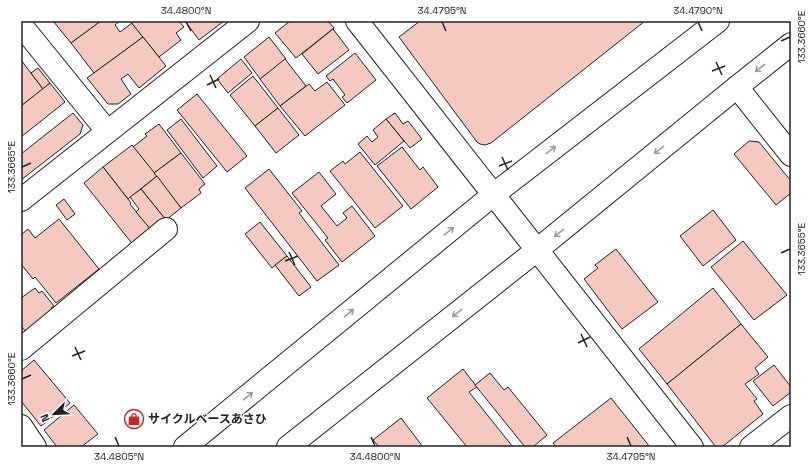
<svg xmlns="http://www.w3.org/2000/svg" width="812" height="468" font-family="'Space Grotesk','Noto Sans JP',sans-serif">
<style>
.building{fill:#f3c9c0;stroke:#222}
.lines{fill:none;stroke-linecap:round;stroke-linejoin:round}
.minor-casing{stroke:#222;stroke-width:24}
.minor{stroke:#fff;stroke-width:22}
.oneway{stroke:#9c9c9c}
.ticks{fill:none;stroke:#222;stroke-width:1.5}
.labels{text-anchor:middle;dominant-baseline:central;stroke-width:3;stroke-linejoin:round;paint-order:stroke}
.poi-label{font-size:12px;font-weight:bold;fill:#222;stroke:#fff;text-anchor:start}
.neatline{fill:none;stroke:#222;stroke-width:1.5}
.ticks-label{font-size:10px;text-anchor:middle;fill:#222}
</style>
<rect width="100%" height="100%" fill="#fff"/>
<!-- building -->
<g class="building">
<path d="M53,21H101L71,43Z"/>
<path d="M101,21H120L115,25L120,32L132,23L143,37L94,73L71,43Z"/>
<path d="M130,21H179L184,27L176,33L181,40L159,57Z"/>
<path d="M185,21H224L199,40Z"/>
<path d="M290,21H328L334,28L296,58L275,33Z"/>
<path d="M420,21H645L491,143L485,145L480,144L477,142L399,37Z"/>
<path d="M333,29L349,50L318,74L302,54Z"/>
<path d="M143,37L166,66L139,88L128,74L121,79L131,94L118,104H108L87,78Z"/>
<path d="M269,37L286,59L260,79L244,57Z"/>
<path d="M355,53L376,80L347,103L342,97L345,95L333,79L330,81L326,76Z"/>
<path d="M241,59L252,73L228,93L217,79Z"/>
<path d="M285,59L306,86L280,106L260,79Z"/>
<path d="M21,60L43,89L21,106Z"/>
<path d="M38,68L50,83L43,89L31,73Z"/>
<path d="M253,76L278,108L255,126L230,95Z"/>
<path d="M327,82L345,105L305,136L280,106L309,84L315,91Z"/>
<path d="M50,83L65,102L21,137V106Z"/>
<path d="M197,94L247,156L227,172L177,110Z"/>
<path d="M278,108L299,135L276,153L255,126Z"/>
<path d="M73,113L83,125L80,134L21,180V154Z"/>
<path d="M395,113L403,124L408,121L422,139L410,148L386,119Z"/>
<path d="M181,119L217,166L203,178L167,130Z"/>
<path d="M386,119L404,141L375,165L358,144L367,136L372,142L378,137L373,130Z"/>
<path d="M159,124L181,153L154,173L133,147L147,136L145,134Z"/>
<path d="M749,141L759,142L791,181V193L776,205L734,154Z"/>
<path d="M132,145L157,176L128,199L103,167Z"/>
<path d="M402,147L420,170L423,167L438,187L411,209L377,166Z"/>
<path d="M360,152L403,206L375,228L330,171L343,161L345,164Z"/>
<path d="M181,153L205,184L199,189L201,193L181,208L154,173Z"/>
<path d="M103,167L131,203L130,204L152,231L134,246L84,183Z"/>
<path d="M269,169L302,211L299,213L339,265L317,281L245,188Z"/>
<path d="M319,172L336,194L321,206L337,226L347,218L343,213L352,206L375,236L342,262L325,240L328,238L292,193Z"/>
<path d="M157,176L181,208L166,220L141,189Z"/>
<path d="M141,189L166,220L152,231L136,212L139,209L130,197Z"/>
<path d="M64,199L75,214L67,220L56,205Z"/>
<path d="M713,210L736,240L703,266L680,236Z"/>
<path d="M59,219L99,269L56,303L35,277L33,279L21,264V235L28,229L35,238Z"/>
<path d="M260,222L287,256L272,268L245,234Z"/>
<path d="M743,241L787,295L754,320L711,267Z"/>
<path d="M616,249L658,302L622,329L584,279L598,268L595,265Z"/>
<path d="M287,256L311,287L299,296L275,265Z"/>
<path d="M35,288L39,293L42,291L54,306L51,308L53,310L26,332L21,326V298Z"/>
<path d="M713,288L741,324L667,384L639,349Z"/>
<path d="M741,324L768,357L755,368L759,374L745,384L757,399L754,401L763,414L722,447H716L667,384Z"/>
<path d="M34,360L70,403L41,426L21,401V371Z"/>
<path d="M774,365L791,387V392L773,406L753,381Z"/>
<path d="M463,369L477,387L469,392L513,447H467L427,398Z"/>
<path d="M490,373L504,390L508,387L547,435L533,447H525L475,385Z"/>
<path d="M611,398L650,447H556L553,443Z"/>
<path d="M74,405L98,434L81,447H57L44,430Z"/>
<path d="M401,418L423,447H379L373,440Z"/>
</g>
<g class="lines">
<defs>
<g id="minor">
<path d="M357,21L692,447"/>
<path d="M21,25L107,131"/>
<path d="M737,87L791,155"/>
<path d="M21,200L248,21"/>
<path d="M21,349L166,229"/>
<path d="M21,426L35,447"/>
<path d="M185,447L493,195L718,21"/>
<path d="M288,447L537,250L737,87L791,44"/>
<path d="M751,447L791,416"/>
</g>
</defs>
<!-- minor casing -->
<use href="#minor" class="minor-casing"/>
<!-- minor -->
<use href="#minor" class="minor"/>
</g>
<!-- one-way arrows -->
<defs><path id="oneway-shaft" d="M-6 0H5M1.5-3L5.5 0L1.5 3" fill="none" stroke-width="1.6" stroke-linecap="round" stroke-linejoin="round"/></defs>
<g class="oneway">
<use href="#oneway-shaft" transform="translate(760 68) rotate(142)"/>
<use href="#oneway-shaft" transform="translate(551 150) rotate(-38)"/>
<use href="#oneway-shaft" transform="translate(659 150) rotate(141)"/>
<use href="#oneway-shaft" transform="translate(449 231) rotate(-39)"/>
<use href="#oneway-shaft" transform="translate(559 233) rotate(141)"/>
<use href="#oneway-shaft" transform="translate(349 313) rotate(-39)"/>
<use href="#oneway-shaft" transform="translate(457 313) rotate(142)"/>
<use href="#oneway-shaft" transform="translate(248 396) rotate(-39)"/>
</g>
<!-- ticks -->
<path class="ticks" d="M186,22L191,31M442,22L446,31M698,22L702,31M781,41L790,37M716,62L722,75M712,71L725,66M210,75L216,88M207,85L219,79M502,157L508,170M499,166L512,161M22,167L31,163M289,252L295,265M781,253L790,249M285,261L298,256M581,334L587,347M578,343L590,337M75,347L81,360M72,356L85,351M22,379L31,375M115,437L119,446M371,437L375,446M627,437L631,446"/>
<!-- icons -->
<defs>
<symbol id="shop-ring" viewBox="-11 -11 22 22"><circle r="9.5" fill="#fff" stroke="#c62828" stroke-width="1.5"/><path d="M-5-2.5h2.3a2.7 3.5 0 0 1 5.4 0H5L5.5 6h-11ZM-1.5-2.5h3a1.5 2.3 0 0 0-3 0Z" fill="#c62828"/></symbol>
</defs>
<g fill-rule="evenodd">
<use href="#shop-ring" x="123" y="408" width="22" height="22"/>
</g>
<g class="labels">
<!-- poi labels -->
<g class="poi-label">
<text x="148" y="419">サイクルベースあさひ</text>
</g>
</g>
<!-- border -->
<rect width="812" height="468" fill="none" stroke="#ffffff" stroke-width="44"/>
<!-- north arrow -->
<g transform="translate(54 414) rotate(246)" stroke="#ffffff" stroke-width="3" paint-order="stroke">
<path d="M0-3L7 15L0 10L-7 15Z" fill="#222222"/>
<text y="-6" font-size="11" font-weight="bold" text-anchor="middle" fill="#222222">N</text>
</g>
<rect x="22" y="22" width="768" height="424" class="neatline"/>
<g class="ticks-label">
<text x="186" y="14">34.4800°N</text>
<text x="442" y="14">34.4795°N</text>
<text x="698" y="14">34.4790°N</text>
<text transform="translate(801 37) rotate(-90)" y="4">133.3660°E</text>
<text transform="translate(11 167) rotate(-90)" y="4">133.3665°E</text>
<text transform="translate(801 249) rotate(-90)" y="4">133.3655°E</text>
<text transform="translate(11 379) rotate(-90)" y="4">133.3660°E</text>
<text x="119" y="460">34.4805°N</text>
<text x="375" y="460">34.4800°N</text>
<text x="631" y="460">34.4795°N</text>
</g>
</svg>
